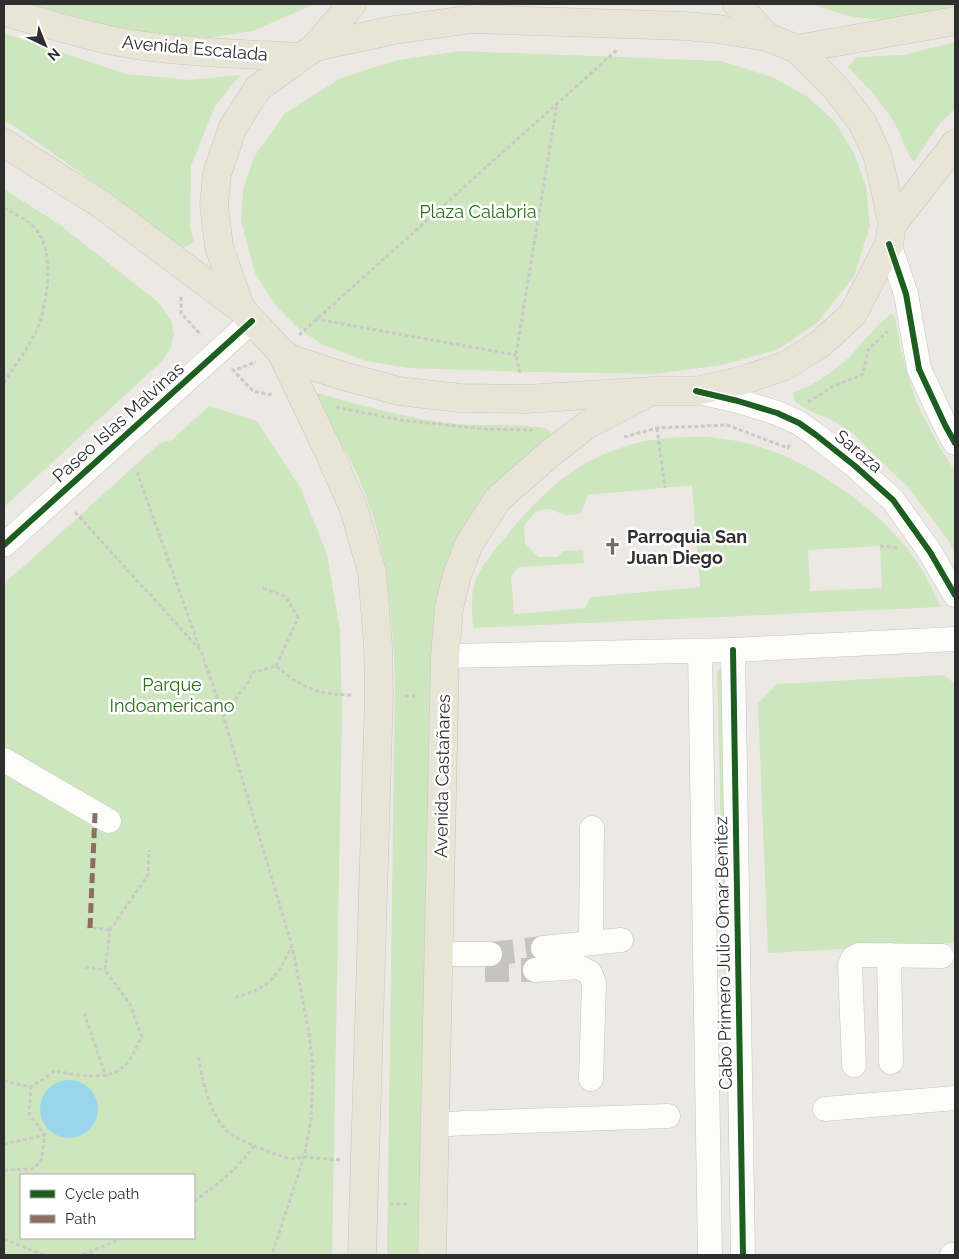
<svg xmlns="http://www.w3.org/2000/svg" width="959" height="1259" font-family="Raleway,sans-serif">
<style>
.green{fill:#cee6be;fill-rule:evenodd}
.water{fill:#99d6ec}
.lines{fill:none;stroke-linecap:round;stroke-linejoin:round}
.minor-tunnel{stroke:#c6c3c0;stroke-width:24;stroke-dasharray:24 12;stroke-linecap:butt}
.minor-casing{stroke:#c5c4c5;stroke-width:25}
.major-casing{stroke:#c6c5c4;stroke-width:29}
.path{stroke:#c9c9c8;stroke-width:3;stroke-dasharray:4 2.5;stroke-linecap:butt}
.minor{stroke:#fcfcfb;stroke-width:24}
.major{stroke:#e8e4d6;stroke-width:28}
.quiet{stroke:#8d6e63;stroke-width:5;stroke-dasharray:10 5;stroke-linecap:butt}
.cycleway-casing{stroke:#fff;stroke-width:9}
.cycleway{stroke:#1b5e20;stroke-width:6}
.labels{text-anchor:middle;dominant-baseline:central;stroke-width:5;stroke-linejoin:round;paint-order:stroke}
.street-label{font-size:18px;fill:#2e2e2e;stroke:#fff}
.park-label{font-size:18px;fill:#2c6e1b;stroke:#fff}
.poi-label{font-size:18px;font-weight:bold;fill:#2e2e2e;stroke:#fff;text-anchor:start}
</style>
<rect width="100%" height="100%" fill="#ece8e4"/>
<!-- green -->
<g class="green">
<path d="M29,4H315L253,31L199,39L125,30Z"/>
<path d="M813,4H955V11C929,20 874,23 846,15C835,12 824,8 813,4Z"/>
<path d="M4,33L126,74L191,80L240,75L215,106L191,166L190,227L194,242L183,248L88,178L11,124L4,121Z"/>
<path d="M955,42V109L940,123L914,162C905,151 902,136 895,124C883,103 865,84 848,67L857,57L903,55Z"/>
<path d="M461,51L721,61L772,77L808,97L835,122L855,155L866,187L870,226L854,276L818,322L779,349L722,365L654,374L532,372L408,368L366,361L323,345L299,329L277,307L255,273L241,221L243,190L254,157L285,113L341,78L398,60Z"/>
<path d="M4,189L60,225L158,302L171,320L174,335L170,349L163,360L4,507Z"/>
<path d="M891,314L895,317L901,350L916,402L940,448L955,471V555L949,541L908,487L851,432L830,419L814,413L795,402L793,393C816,384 839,369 855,351C867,338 877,324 891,314Z"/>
<path d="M310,391C355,404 400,416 447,423C480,427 514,423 546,428L551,433C544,447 531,451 520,461C498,482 481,510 463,534L424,1255H387L395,679C392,615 388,551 364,491C350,456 330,424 310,391Z"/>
<path d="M209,406L257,421L301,489L327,554L340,629L342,713L332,1255H4V583L24,566L160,443L172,440ZM21,1175H194V1238H21Z"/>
<path d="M709,437C722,439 736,440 750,444C811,459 893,518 924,573C930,584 935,596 941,607L473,628C472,614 470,592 476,579C481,566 495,550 504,539C541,493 575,460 633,444C658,437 683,437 709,437ZM692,485L700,587L591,597L585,608L514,614L511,576L519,567L584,563L583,550L563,551L558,557H538L525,543L524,526L536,511L549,509L565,515L580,514L588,495ZM880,546L882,588L810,591L808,550Z"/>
<path d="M720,668L723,671L731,1237L717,671Z"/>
<path d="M944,675L955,684V943L768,953L758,703L777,684Z"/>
</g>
<!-- water -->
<circle class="water" cx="69" cy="1109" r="29"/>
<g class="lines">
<!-- minor-tunnel -->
<g class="minor-tunnel">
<path d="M490,954L543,948"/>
<path d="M485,970H535"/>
</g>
<defs>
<g id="minor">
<path d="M889,244L906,294L919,369L945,425L955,443"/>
<path d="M696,391L738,401L777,413L799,423L816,435L855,466L893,500L930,552L955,595"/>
<path d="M4,545L252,321"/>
<path d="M733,650L743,1255"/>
<path d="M700,651L710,1255"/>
<path d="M445,656L733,650L955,639"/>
<path d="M4,760L109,821"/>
<path d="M591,943L592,828"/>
<path d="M543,948L621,940"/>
<path d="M438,954H490"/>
<path d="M889,955L891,1062"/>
<path d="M535,970L579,967L590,973L594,983L591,1079"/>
<path d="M854,1065L850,964L853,958L859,955L942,956"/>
<path d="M825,1109L955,1098"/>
<path d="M434,1125L466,1123L668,1116"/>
<path d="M952,1255H955"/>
</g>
<g id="major">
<path d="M737,4L767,37"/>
<path d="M4,12C50,24 97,40 144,46C196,53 248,54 300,57"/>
<path d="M315,47L394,30L473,19L685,26L718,29L767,37L797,49L835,87L862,122L877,154L885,188L892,225L889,244L853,314L819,345L785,366L747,379L696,391H653L526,399L460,398L399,391L343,376L291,359L281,352L241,309L219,247L214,205L217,174L233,127L258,88L315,47L352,4"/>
<path d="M797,49L955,21"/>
<path d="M4,143L99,203L241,309"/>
<path d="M892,225L955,144"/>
<path d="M281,352L328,450L354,509L372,572L378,645L379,696L362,1255"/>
<path d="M432,1255L445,656L449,608L457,575L469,544L498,499L553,451L587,425L644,395"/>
</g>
</defs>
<!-- minor casing -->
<use href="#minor" class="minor-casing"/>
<!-- major casing -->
<use href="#major" class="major-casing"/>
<!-- path -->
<g class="path">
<path d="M4,208C16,214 30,221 38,232C55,255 47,310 35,334C26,351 14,366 4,383"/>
<path d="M181,297V313L201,335"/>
<path d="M315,319L516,355"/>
<path d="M299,335L618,49"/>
<path d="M232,369L253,391L273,395"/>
<path d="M237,369L256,362"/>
<path d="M520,373L516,355L557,103"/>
<path d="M808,402L832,387L863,374L868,350L888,331"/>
<path d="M336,407L399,420L485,429L533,430"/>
<path d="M657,428L665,488"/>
<path d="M624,437L657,428L727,425L788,448L790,444"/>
<path d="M137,472L200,649"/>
<path d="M75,512L201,651L223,715L292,946L309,1032L313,1069L311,1120L304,1157L272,1255"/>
<path d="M880,546L897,548"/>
<path d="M263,588L286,597L298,618L276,666"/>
<path d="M405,696H418"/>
<path d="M223,715L250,680L251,673L276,666C302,688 319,695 353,695"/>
<path d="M86,927L110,930"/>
<path d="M85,967L105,970"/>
<path d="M235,997C268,990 278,976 291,947"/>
<path d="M84,1013L106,1077"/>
<path d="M4,1081L31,1087L55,1071C77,1075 109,1083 126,1064C133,1057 137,1045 142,1037L130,1004L105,970L110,930L148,875L149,850"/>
<path d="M4,1144L45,1135"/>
<path d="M254,1146L290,1159L304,1157L341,1160"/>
<path d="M4,1170L32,1169L41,1161L45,1135L29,1114L31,1087"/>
<path d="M194,1201C218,1185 236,1170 254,1146C246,1142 233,1137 227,1131C209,1113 202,1079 198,1055"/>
<path d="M390,1204H408"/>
<path d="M4,1239L43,1255"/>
<path d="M83,1255L122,1238"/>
</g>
<!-- minor -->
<use href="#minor" class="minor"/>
<!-- major -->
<use href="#major" class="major"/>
<!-- quiet -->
<path class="quiet" d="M90,928L95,813"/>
<defs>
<g id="cycleway">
<path d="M889,244L906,294L919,369L945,425L955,443"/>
<path d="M696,391L738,401L777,413L799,423L816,435L855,466L893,500L930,552L955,595"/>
<path d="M4,545L252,321"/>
<path d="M733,650L743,1255"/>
</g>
</defs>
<!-- cycleway casing -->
<use href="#cycleway" class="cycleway-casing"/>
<!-- cycleway -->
<use href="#cycleway" class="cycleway"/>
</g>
<!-- icons -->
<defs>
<symbol id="church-bare" viewBox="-9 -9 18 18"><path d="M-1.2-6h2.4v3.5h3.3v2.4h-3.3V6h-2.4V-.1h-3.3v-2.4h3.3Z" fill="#706f6e" stroke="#fff" stroke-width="2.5" paint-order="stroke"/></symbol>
</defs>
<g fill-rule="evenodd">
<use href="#church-bare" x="600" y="534" width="25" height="25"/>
</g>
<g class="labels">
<!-- street labels -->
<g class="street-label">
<text transform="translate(195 48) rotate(5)">Avenida Escalada</text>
<text transform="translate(118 422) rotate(-42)">Paseo Islas Malvinas</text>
<text transform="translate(859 451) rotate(40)">Saraza</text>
<text transform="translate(442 776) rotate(-89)">Avenida Castañares</text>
<text transform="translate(723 953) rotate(-91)">Cabo Primero Julio Omar Benítez</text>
</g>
<!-- park labels -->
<g class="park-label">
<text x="478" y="211">Plaza Calabria</text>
<text x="172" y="684">Parque<tspan x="172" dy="21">Indoamericano</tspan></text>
</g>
<!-- poi labels -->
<g class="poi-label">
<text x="627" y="536">Parroquia San<tspan x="627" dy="21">Juan Diego</tspan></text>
</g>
</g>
<!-- border -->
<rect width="959" height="1259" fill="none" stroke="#2e2e2e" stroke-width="10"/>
<!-- legend -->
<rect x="20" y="1174" width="175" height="65" fill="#ffffff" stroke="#ababab"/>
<rect x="30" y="1190" width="25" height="8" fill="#1b5e20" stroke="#ababab"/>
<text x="65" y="1199" font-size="15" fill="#2e2e2e">Cycle path</text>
<rect x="30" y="1215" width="25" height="8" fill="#8d6e63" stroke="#ababab"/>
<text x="65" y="1224" font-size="15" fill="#2e2e2e">Path</text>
<!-- north arrow -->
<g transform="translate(45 45) rotate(137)" stroke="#ffffff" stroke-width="4" paint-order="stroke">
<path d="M0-4L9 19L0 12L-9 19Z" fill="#2e2e2e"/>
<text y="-8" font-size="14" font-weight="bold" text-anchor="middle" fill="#2e2e2e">N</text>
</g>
</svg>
